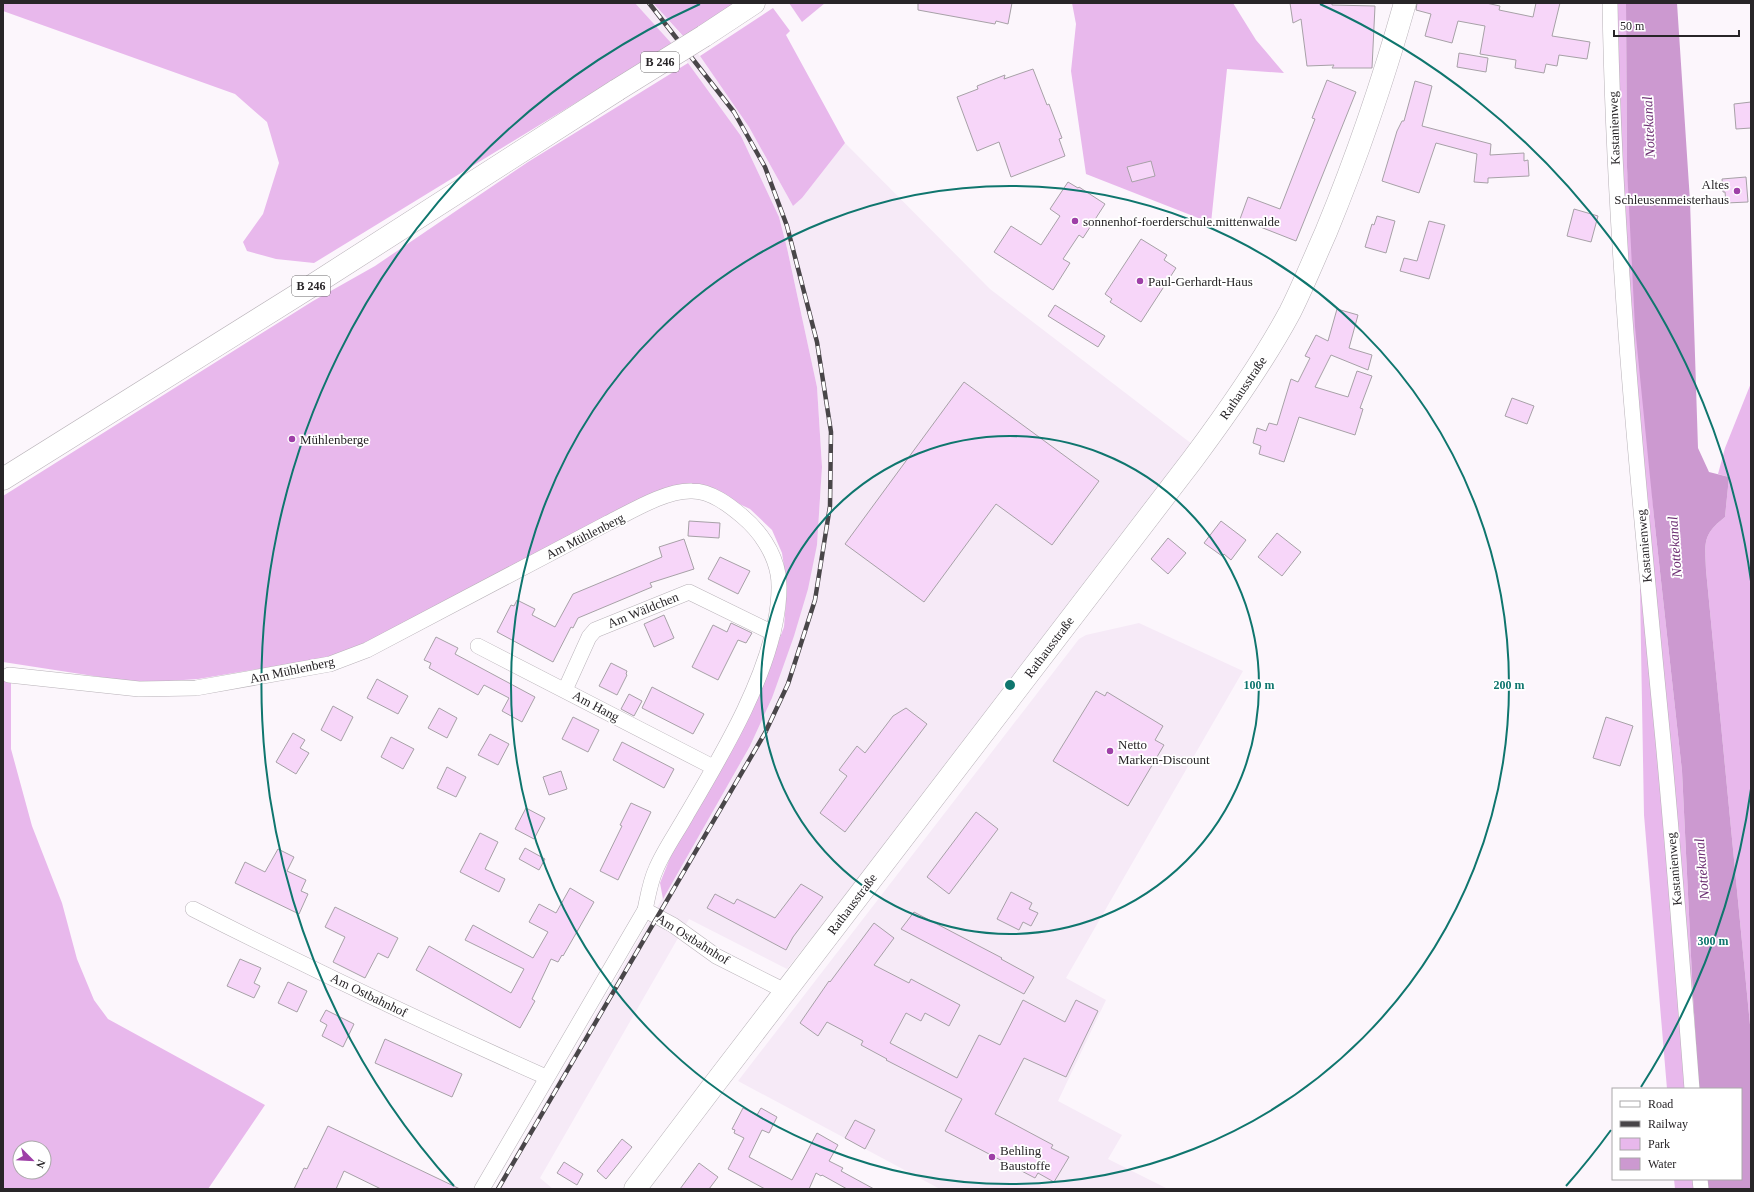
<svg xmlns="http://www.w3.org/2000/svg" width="1754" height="1192" font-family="Georgia,serif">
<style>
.built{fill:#f6eaf7}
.green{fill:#e8b8ec;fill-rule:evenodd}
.water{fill:#cc99d0}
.building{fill:#f7d6f9;stroke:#a7a1a7}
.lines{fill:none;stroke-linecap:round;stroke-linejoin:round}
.minor-casing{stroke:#b8b2b8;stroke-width:16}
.secondary-casing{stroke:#b8b2b8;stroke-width:23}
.primary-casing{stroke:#b8b2b8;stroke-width:23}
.minor{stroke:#fff;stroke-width:15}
.secondary{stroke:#fff;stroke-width:22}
.primary{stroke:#fff;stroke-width:22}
.rail-casing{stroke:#494649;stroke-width:4.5}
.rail{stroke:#fff;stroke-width:3;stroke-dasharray:9;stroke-linecap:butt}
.primary-bridge-casing{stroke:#b8b2b8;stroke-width:23;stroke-linecap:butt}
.primary-bridge{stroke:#fff;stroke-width:22}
.ring{fill:none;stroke:#0f766e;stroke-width:2}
.poi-dot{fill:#9e3fa7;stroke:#fff;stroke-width:1.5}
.labels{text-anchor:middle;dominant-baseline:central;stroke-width:3.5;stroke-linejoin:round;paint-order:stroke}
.shield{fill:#fff;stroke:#686668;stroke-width:1}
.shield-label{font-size:12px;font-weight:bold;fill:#282528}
.street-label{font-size:13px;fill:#282528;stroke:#fff}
.poi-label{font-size:13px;fill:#282528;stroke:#fff;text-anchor:start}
.water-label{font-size:14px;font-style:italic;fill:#6c2e72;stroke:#fff}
.centre{fill:#0f766e;stroke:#fff;stroke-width:2}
.ring-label{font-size:12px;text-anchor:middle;font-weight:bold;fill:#0f766e;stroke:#fff;stroke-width:3.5;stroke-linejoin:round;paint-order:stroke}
</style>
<rect width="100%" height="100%" fill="#fcf6fc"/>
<!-- built -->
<g class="built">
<path d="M635,3H653L700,56L749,127L793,206L802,198L845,143L990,289L1192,444L964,747L787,969L689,919L540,1178L553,1189H495L750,746L772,698L817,545L822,467L817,387L787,248L779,217L741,136L688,63Z"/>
<path d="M1139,623L1243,671L1066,978L1106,1000L1058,1101L1122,1135L1108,1159L1168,1189H940L738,1081L1079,639L1086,635Z"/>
</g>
<!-- green -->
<g class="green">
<path d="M3,3H635L672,44L314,263L276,259L247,251L243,242L263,214L279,163L267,122L235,94L3,11Z"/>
<path d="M653,3H738L684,37Z"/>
<path d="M789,3H825L802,22Z"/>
<path d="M1072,3H1233L1256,40L1284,73L1227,69L1211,223L1086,174L1071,71L1076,24Z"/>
<path d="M1615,3H1626L1627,167L1654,517L1682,771L1693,997L1699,1089H1667L1644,815L1640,590L1651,564L1626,284Z"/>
<path d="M773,8L790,31L786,35L845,143L802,198L793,206L749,127L700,56Z"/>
<path d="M688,63L741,136L779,217L787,248L817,387L822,467L817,545L808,589L794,636L772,698L750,746L663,899L660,883L672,853L749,717L784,627L787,587L782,553L772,530L750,509L697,484L667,492L362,646L330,657L198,679L139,683L3,662V496L313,301L375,266L528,162Z"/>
<path d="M1751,383V1035L1706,570C1705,543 1702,535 1725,517L1729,477L1718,474L1725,448Z"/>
<path d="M3,679L11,682V749L32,826L62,903L77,959L94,1000L108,1019L265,1105L208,1189H3ZM20,1148H44V1172H20Z"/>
<path d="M1674,1179H1706L1707,1189H1675Z"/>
</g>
<!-- water -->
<path class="water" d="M1626,3H1677L1690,201L1698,448L1709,472L1729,477L1725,517C1702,535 1705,543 1706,570L1751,1035V1189H1707L1706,1179H1741V1089H1699L1693,997L1682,771L1654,517L1635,327L1627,167Z"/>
<!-- building -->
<g class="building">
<path d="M918,3H1012L1008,24L996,21L995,24L918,10Z"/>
<path d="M1290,3H1332V5L1375,6L1372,68H1332L1334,65L1307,66L1301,19L1293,23Z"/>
<path d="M1417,3H1486L1500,6L1499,10L1533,17L1536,3H1560L1552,36L1590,42L1587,59L1559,55L1557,66L1546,64L1544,73L1515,68L1516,60L1480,54L1485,26L1458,21L1452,43L1425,36L1431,14L1416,10Z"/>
<path d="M1459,53L1488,58L1486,72L1457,67Z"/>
<path d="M1033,69L1047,105L1049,104L1062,138L1059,139L1065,156L1011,177L999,142L977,151L957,97L978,89L977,86L1005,75L1004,79Z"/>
<path d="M1327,80L1356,92L1296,241L1240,219L1248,197L1280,209L1315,119L1312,118Z"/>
<path d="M1415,81L1432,86L1422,126L1491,144L1490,155L1524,153V161L1528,160L1529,176L1488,178V183L1474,182L1477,154L1436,143L1419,193L1382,181L1397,131L1402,121H1404Z"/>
<path d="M1751,102V128L1736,129L1734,104Z"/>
<path d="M1151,161L1155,176L1132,182L1127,167Z"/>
<path d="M1746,177L1748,202L1726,203L1725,192H1723L1722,179Z"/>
<path d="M1068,182L1078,188L1079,187L1105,204L1083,238L1079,235L1063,259L1070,263L1053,290L994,252L1011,226L1041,245L1060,216L1050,209Z"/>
<path d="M1574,209L1598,216L1591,242L1567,236Z"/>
<path d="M1377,216L1395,221L1386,253L1365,247L1372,224L1374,225Z"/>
<path d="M1429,221L1445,225L1429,279L1400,271L1404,258L1417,261Z"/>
<path d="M1141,239L1167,255L1164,260L1176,268L1141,322L1110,302L1112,299L1105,294Z"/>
<path d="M1055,305L1105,336L1098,347L1048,316Z"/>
<path d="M1337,309L1358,315L1349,348L1372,355L1368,370L1331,355L1315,387L1348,397L1357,371L1372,376L1360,408L1363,409L1355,435L1299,417L1284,462L1259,454L1261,446L1253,443L1257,428L1266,431L1269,423L1277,425L1291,379L1298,382L1310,358L1305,356L1316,335L1328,341Z"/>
<path d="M964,382L1099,481L1052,545L996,504L924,602L845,544Z"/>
<path d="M1512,398L1534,406L1527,424L1505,416Z"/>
<path d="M689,521L720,523L719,538L688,536Z"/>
<path d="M1221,521L1246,540L1231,560L1224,554L1222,556L1204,543Z"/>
<path d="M1277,533L1301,552L1282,576L1258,557Z"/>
<path d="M1168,538L1186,553L1168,574L1151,559Z"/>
<path d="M684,539L694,569L650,583L652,587L578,618L573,628L571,627L553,662L497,632L511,605L514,606L517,600L535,609L532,615L555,627L573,594L662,557L659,547Z"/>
<path d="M720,557L750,571L738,594L708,579Z"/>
<path d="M664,615L674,638L654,647L644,624Z"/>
<path d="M731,623L752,633L746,643L738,640L718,680L692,667L713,625L727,632Z"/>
<path d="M436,637L458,648L455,654L535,697L522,722L502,711L509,698L484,685L478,695L429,668L431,663L424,660Z"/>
<path d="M611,663L627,671L626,674L627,675L617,695L599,686Z"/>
<path d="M377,679L408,696L398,714L367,698Z"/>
<path d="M652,687L704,714L693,734L642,708Z"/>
<path d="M1096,691L1105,696L1107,692L1163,726L1155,740L1164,745L1128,806L1053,761Z"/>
<path d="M629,694L642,701L634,716L621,709Z"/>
<path d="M333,706L353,717L341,741L321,730Z"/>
<path d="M439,708L457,718L447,738L428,728Z"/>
<path d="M906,708L927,724L845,832L820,813L847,776L839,770L857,746L865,753L893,716Z"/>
<path d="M573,717L599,730L588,752L562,739Z"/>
<path d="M1606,717L1633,726L1620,766L1593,758Z"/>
<path d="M293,733L305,740L300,748L309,753L296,774L276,762Z"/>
<path d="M490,734L509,744L498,765L478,755Z"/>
<path d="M391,737L414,749L403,769L381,757Z"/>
<path d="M622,742L674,769L664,788L613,760Z"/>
<path d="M447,767L466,777L456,797L437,788Z"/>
<path d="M561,771L567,789L549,795L543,777Z"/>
<path d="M631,803L651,812L618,880L600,871L622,826L620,825Z"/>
<path d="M526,808L545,818L534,839L515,829Z"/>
<path d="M976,812L998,829L949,894L927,877Z"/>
<path d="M480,833L498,842L485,869L505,879L499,892L460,872Z"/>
<path d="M525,848L545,859L539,870L519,859Z"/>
<path d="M278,849L294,857L287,871L306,880L301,891L308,894L299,914L235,883L245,862L265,872Z"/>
<path d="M801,884L823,897L793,937L786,950L707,908L715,894L734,904L737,899L775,918Z"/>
<path d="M570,888L594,902L563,956L562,955L558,962L551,959L532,999L535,1001L520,1028L416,970L429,946L511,993L524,969L465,940L473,925L533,958L548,932L529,922L539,904L556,913Z"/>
<path d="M1011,892L1032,903L1029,909L1038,913L1031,926L1023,922L1019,930L997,919Z"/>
<path d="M335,907L398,938L388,958L378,953L365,978L333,962L345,937L325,927Z"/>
<path d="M914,912L1002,958L1001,959L1034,977L1024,994L901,929Z"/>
<path d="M874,923L894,938L874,965L909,983L911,979L960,1005L949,1026L925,1013L921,1021L906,1013L890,1043L957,1078L979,1035L1000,1045L1023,1000L1065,1022L1076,1000L1098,1011L1066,1077L1024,1058L995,1114L1053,1145L1051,1148L1069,1157L1054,1182L1038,1173L1035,1178L945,1131L962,1099L886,1060L887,1059L861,1045L863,1041L827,1022L818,1036L800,1023L829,981L830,982Z"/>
<path d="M240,959L261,968L254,983L260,986L254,998L227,986Z"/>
<path d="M288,982L307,991L297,1012L278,1003Z"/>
<path d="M326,1010L354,1024L343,1047L322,1036L327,1025L320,1021Z"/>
<path d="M385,1039L462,1074L452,1097L375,1063Z"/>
<path d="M743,1108L757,1115L761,1108L777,1117L769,1133L762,1130L749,1157L792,1180L817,1133L838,1145L829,1161L843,1168L841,1171L874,1189H847L822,1175L821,1176L816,1173L809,1189H765L728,1169L744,1138L734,1133L735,1130L732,1129Z"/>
<path d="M855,1120L875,1130L865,1149L845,1138Z"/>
<path d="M328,1126L460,1189H381L344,1171L336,1189H294L304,1168L307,1169Z"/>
<path d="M622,1139L632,1147L606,1179L597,1171Z"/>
<path d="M564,1162L583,1174L577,1185L557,1173Z"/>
<path d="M699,1163L718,1177L709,1189H680Z"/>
</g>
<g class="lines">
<defs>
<g id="minor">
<path d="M1610,3C1614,249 1639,495 1663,740C1674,856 1683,973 1692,1089"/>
<path d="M478,646L713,767"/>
<path d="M9,675L139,689L196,688L330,664L367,650L608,523C632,511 666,490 692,491C711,491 729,505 742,516C760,531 774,552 778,574C780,584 779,595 778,605C770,675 723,753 687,814C677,832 664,850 656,869C650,882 648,896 645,910L482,1189"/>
<path d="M565,690L589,637L595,630L689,592L773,633"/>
<path d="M193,909C309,968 427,1024 546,1077"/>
<path d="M645,910L673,925L716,956L777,987L785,992"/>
<path d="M1700,1179L1701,1189"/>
</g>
<path id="secondary" d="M635,1189L713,1086L1193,459C1228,412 1262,364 1290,312C1303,286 1314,259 1326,232C1357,157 1383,81 1405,3"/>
<g id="primary">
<path d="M704,36L754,3"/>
<path d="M3,479L313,285L617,90"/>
</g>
</defs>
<!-- minor casing -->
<use href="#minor" class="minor-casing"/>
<!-- secondary casing -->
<use href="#secondary" class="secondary-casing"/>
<!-- primary casing -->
<use href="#primary" class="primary-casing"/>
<!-- minor -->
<use href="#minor" class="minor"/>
<!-- secondary -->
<use href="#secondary" class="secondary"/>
<!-- primary -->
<use href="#primary" class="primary"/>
<defs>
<path id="rail" d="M498,1189L765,733L788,684L815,600L830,506L831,432L817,342L787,226L765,167L734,112L649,3"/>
</defs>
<!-- rail casing -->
<use href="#rail" class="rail-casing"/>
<!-- rail -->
<use href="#rail" class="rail"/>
<defs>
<path id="primary-bridge" d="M617,90L704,36"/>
</defs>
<!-- primary-bridge casing -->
<use href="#primary-bridge" class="primary-bridge-casing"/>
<!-- primary-bridge -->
<use href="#primary-bridge" class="primary-bridge"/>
</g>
<!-- distance rings -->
<g class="ring">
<circle cx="1010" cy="685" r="249"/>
<circle cx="1010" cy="685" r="499"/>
<path d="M1751 789A748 748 0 0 1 1641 1087M1611 1130A748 748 0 0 1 1566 1186M454 1186A748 748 0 0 1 700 4M1320 4A748 748 0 0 1 1751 581"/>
</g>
<!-- markers -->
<g class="poi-dot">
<circle cx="1737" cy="191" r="4"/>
<circle cx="1075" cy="221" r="4"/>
<circle cx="1140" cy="281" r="4"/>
<circle cx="292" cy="439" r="4"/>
<circle cx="1110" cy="751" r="4"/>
<circle cx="992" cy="1157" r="4"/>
</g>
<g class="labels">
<!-- shield labels -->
<g class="shield">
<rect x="641" y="52" width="38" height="20" rx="3"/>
<rect x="292" y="276" width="38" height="20" rx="3"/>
</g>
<g class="shield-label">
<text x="660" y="62">B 246</text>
<text x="311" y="286">B 246</text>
</g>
<!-- street labels -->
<g class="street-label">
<text transform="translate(1614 128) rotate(-92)">Kastanienweg</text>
<text transform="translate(1243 388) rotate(-56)">Rathausstraße</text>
<text transform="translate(585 536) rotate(-27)">Am Mühlenberg</text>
<text transform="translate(1644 546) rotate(-95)">Kastanienweg</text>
<text transform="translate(643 610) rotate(-22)">Am Wäldchen</text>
<text transform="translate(1049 647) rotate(-53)">Rathausstraße</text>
<text transform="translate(292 670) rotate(-12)">Am Mühlenberg</text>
<text transform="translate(596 706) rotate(28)">Am Hang</text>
<text transform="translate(1674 869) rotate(-95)">Kastanienweg</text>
<text transform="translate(852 904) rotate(-53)">Rathausstraße</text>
<text transform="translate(693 939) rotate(32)">Am Ostbahnhof</text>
<text transform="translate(369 995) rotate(26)">Am Ostbahnhof</text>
</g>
<!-- poi labels -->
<g class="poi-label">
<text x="1729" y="184" text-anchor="end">Altes<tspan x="1729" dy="15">Schleusenmeisterhaus</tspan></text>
<text x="1083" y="221">sonnenhof-foerderschule.mittenwalde</text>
<text x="1148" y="281">Paul-Gerhardt-Haus</text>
<text x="300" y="439">Mühlenberge</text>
<text x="1118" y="744">Netto<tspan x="1118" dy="15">Marken-Discount</tspan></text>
<text x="1000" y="1150">Behling<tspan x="1000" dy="15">Baustoffe</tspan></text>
</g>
<!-- water labels -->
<g class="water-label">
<text transform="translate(1649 127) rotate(-93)">Nottekanal</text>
<text transform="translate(1675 547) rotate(-94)">Nottekanal</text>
<text transform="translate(1702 869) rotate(-95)">Nottekanal</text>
</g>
</g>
<circle cx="1010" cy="685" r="6" class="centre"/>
<g class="ring-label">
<text x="1259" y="689">100 m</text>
<text x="1509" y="689">200 m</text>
<text x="1713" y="945">300 m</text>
</g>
<!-- border -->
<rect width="1754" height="1192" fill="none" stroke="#282528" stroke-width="8"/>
<!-- legend -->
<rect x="1612" y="1088" width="130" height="92" fill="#ffffff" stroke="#a9a8a9"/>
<rect x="1620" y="1101" width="20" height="6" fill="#ffffff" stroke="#a9a8a9"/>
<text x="1648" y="1108" font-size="12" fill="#282528">Road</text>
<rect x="1620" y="1121" width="20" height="6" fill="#494649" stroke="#a9a8a9"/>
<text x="1648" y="1128" font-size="12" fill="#282528">Railway</text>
<rect x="1620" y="1138" width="20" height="12" fill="#e8b8ec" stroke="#a9a8a9"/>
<text x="1648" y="1148" font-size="12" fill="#282528">Park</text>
<rect x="1620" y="1158" width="20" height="12" fill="#cc99d0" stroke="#a9a8a9"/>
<text x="1648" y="1168" font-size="12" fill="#282528">Water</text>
<!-- north arrow -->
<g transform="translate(32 1160) rotate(114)"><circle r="19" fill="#ffffff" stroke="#a9a8a9"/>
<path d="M0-3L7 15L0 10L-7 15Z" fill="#9e3fa7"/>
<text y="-6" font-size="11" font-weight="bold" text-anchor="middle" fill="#282528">N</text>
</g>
<!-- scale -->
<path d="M1614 30v6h125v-6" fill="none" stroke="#282528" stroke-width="2"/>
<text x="1620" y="30" font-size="12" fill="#282528" stroke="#ffffff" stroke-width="3" paint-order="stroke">50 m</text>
</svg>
